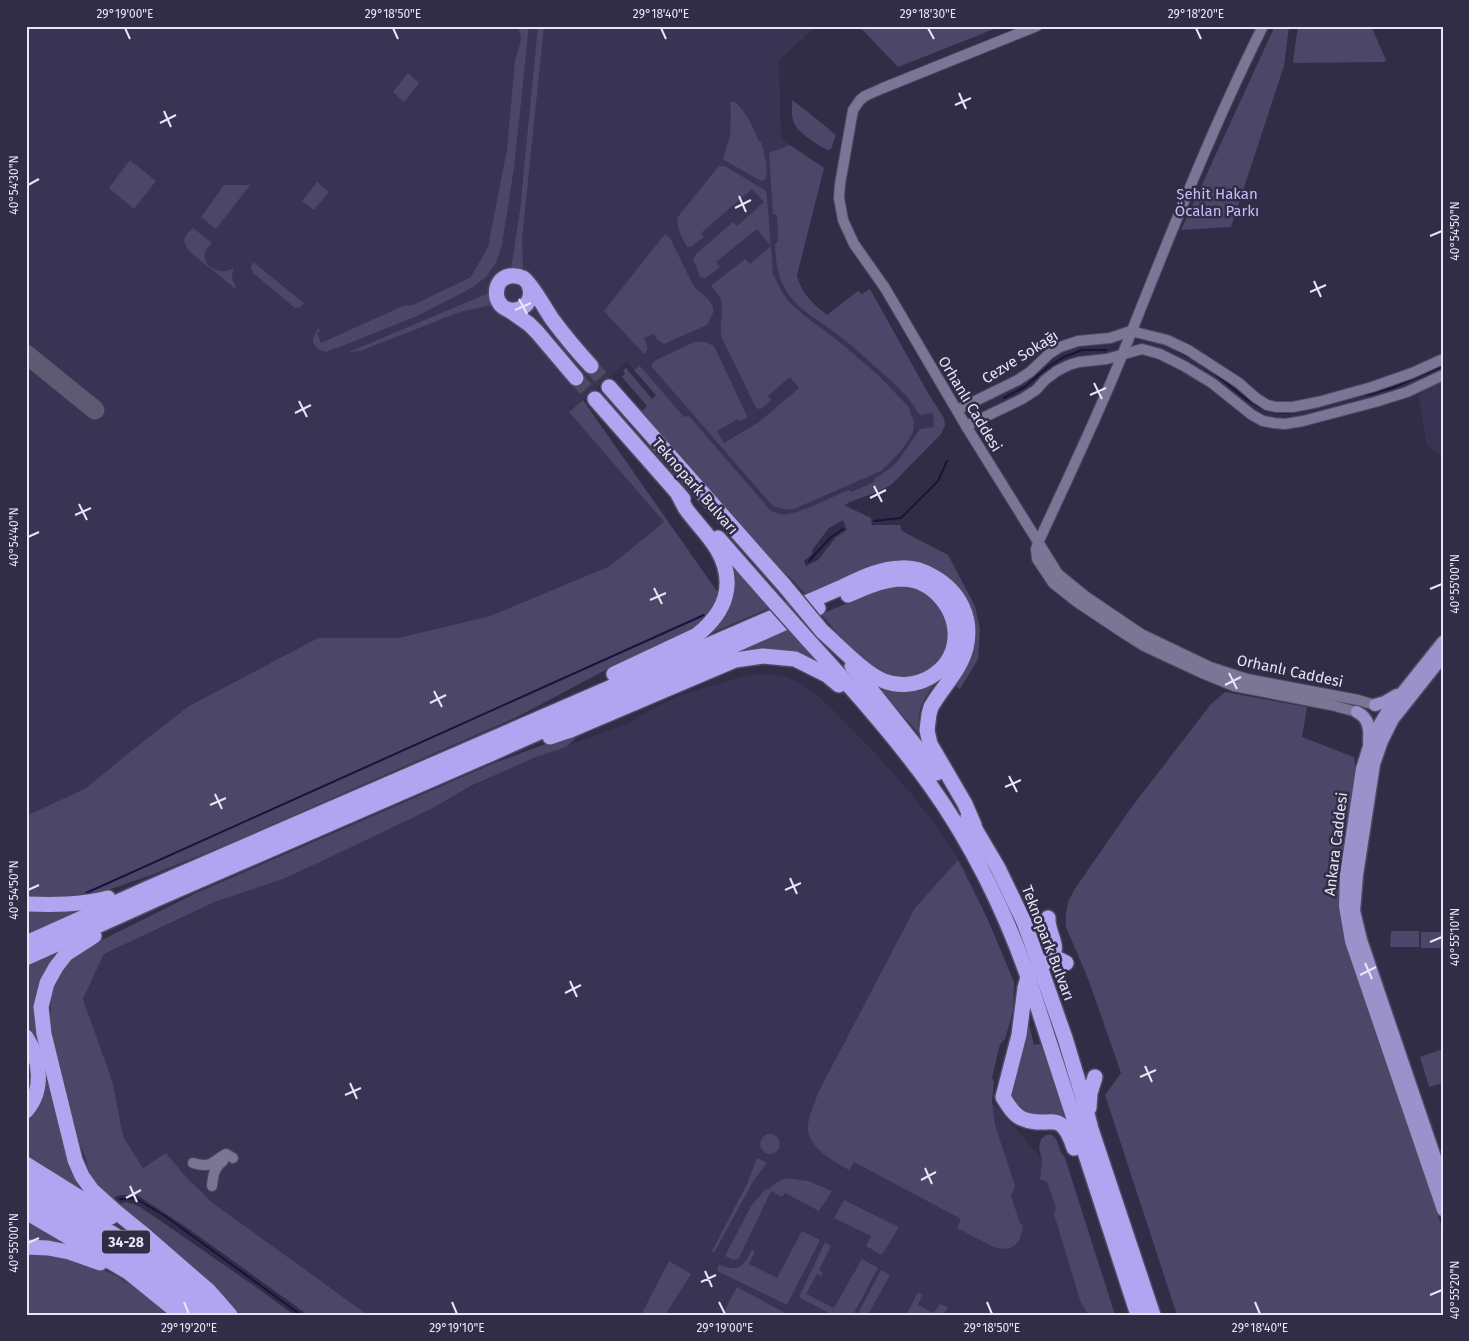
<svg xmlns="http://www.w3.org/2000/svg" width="1469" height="1341" font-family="'Fira Sans',sans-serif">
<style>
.built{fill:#393354}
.green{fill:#4c4669;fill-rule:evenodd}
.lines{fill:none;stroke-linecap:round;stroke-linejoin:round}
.stream{stroke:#1d113c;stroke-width:2}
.taxiway{stroke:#5e5a72;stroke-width:19}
.highway-tunnel{stroke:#4c4961;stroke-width:15;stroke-dasharray:15 8;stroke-linecap:butt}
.minor-casing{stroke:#4f4a61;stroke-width:12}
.major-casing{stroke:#4f4a61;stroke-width:15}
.highway-casing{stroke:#4f4a61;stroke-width:18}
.minor{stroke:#7a7695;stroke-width:10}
.major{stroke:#9b92cc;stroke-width:12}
.highway{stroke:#b1a4f0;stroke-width:15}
.highway-bridge-casing{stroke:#4f4a61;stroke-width:18;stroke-linecap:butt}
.highway-bridge{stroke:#b1a4f0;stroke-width:15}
.ticks{fill:none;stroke:#e7e5f6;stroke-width:2}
.labels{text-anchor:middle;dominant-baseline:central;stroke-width:5;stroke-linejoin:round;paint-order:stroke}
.shield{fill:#312d47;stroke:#b0aec2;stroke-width:1}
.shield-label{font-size:14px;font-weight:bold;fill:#e7e5f6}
.park-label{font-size:15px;fill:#c5bcfa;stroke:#312d47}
.street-label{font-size:15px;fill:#e7e5f6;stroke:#312d47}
.neatline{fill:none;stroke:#e7e5f6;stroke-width:2}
.ticks-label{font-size:12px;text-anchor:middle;fill:#e7e5f6}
</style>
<rect width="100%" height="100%" fill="#312d47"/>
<!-- built -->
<g class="built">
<path d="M26,26H816L779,61L781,137L787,143L824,168L797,275L798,282L805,295L816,307L830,318L882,326L940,425L881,484L783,525L662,402L627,362L569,412L664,522L610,566L490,616L398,638H318L189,706L136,747L86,788L26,816Z"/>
<path d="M1443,381V457L1427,446L1418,396L1426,388Z"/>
<path d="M774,674L787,677L800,683L813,692L830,707L873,751L909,791L937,827L963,866L976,893L1014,982L1013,1011L1005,1039L1000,1044L992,1078L994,1082L992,1092V1102L1041,1158L1039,1145L1042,1137L1049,1134L1054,1136L1056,1139L1062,1155H1064L1115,1315H368L213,1203L187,1178L166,1153L143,1168L124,1138L121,1126L113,1083L83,999L104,954L216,902L283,879L431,809L451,797L497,774L536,757L627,724L661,704L682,695L748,675Z"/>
</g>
<!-- green -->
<g class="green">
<path d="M518,26H529L514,168L502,245L496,263L486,277L473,287L462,293L417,316L337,348H335L326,352C311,348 310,339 319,328L320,331L317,333L321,343L403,306L413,305L471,277L488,247L507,149L515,60L520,44L521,38Z"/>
<path d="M538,26H544L524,220L522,238L523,270H511L520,210Z"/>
<path d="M859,26H1002L898,67Z"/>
<path d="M1275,26H1289L1284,66L1231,227L1181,230Z"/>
<path d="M1298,26H1371L1386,60L1384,62L1295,63L1293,62Z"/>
<path d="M408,73L419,83L404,102L393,92Z"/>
<path d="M792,100L808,112L836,135L831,149L828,150C819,146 800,134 795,125C791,118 792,108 792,100Z"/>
<path d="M733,101C745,109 754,128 759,142L761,141C763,148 770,174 765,179C764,180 763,181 761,181L724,160L723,158L730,136L731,112L730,103Z"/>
<path d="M790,145L824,168L797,275C801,293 813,304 827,315L858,291L862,294L870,289L928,393L944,418L945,425L941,434L892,484C877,494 859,497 844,505L871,518L872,525H900L902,531L948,555L975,606L980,629L978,659L960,689L953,684L966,604L861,571L805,594L790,577L779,570L641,412L647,406L622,377L625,374L623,370L626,368L652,399L656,395L634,370L640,366L684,417L689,416L770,510C774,512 778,514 781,514C797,516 833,496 849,490L852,492L874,482V479L889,469L897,462L920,429L934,427L933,413L920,415C916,411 915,407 911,402C903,391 889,379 879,370C866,359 854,347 841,337C822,322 797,310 785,289C777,275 776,261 775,245L778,241L777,215L773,214L769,153ZM843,520L847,530L836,537L818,560L806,566L804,561L812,554V550L829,528Z"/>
<path d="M130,160L156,181L134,209L109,188Z"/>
<path d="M721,166H725L766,191L767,198L773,274L782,292L788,301L806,317L837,340L877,374L908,406L914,422L913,432L908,441L899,453L881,471L794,509C785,510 778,509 771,504L651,366L654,361L694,342H705L714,346L747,416V418L740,421L738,419L717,431L724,443L759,422L799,388L790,377L768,396L771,400L762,408L758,409L755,406L722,338C717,318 730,303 712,288V285L745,259L750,264L771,246L757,229L716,262L720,267L706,278H702L700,277L693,259L696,254L733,222L737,226L764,202L752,189L701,233L704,237L691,247H687C682,238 677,228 677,218L718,167Z"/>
<path d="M317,182L329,192L314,210L302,201Z"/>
<path d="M224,185H250L216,229L201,217Z"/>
<path d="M193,228L212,243C210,245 208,247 206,250C199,266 221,277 233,268L232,279L237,290L190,252L186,246L184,240L186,235Z"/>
<path d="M665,234L670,238L694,287L709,300L713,307V313L707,325L664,344L657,339L654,334L644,338L648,349L644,354L604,311Z"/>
<path d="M253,262L304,303L301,307L295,308L253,273L251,267Z"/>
<path d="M491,292L495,304L460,312L360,351L349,352Z"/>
<path d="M583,400L721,597L709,615L694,628L617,664L519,716L230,843L149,876L96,894L80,898H26V816L86,788L136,747L189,706L318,638H398L490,616L610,566L664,522L569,412Z"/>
<path d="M729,567L735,569L769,608L696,640L712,628Z"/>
<path d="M894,588C905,588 915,588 924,593C957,612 954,663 918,676C912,678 909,679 903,678C897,677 889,678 884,675C858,660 840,636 821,614L873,593Z"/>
<path d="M785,626L818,663L723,658Z"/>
<path d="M945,671C928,693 914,706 920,735L873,681L881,684Z"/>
<path d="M1225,692L1307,707L1302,737L1354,757L1357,782L1348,835L1364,996L1443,1231V1315H1177L1105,1095L1121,1073L1089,981L1066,927V914L1068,902L1074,890L1131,808L1211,704Z"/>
<path d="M586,729L566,747L536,757L471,786L431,809L320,862L283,879L215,902L104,954L83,999L113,1083L121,1126L124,1138L143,1168L166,1153L187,1178L213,1203L368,1315H308L189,1229L137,1195H120L111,1199L94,1183L87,1170L89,1169L80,1143L59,1063L50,1021L52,993L60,976L73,959L92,945L194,894L492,764Z"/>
<path d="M958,860L988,920L1014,982L1013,1011L1005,1039L1000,1044L992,1078L994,1082L992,1102L995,1125L1015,1186L1011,1196L1020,1223L1023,1225C1022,1243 1012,1253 994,1247L957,1228L961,1219L854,1162L849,1170C833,1161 807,1147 808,1127C808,1116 815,1103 818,1093L915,908Z"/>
<path d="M86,910L26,936V911L60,912Z"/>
<path d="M1391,931H1419V947H1390Z"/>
<rect x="1421" y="932" width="22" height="16"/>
<path d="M64,948L40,990L47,1070L52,1100L69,1160L93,1200L26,1159V1118L37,1046L26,1027V966Z"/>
<path d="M1027,1017L1034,1045L1040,1044L1047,1060L1064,1114L1063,1117C1047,1108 1039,1117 1026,1113C1020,1111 1015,1103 1010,1099Z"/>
<path d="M1443,1049V1083L1429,1087L1420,1057Z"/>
<circle cx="770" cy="1144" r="10"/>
<path d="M1047,1135H1052L1056,1139L1062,1155H1064L1115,1315H1088L1080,1300L1054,1214L1056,1208L1047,1182L1040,1179L1042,1159L1039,1149L1041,1139Z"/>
<path d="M757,1158L767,1163L754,1180L715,1251L712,1252V1251L747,1184Z"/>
<path d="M785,1178L808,1181L832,1191L819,1211L785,1193L782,1197L771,1191L739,1258L733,1260L725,1256L751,1206L766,1189L768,1190L777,1182Z"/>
<path d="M844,1200L899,1227L882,1255L866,1246L871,1236L834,1218Z"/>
<path d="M125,1202L139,1206L246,1280L294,1315H237L118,1205Z"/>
<path d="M26,1216L88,1255L26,1244Z"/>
<path d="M802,1231L820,1240L787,1305L717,1271L719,1265C739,1271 742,1269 752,1250L755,1251L749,1264L777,1278Z"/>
<path d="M825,1242L831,1246L819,1270L823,1273L821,1276L817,1274L806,1294L834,1308L862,1259L878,1268L853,1315H832L799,1297Z"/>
<path d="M26,1252L77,1259L115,1275L155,1302L170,1315H26Z"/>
<path d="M669,1261L691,1274L665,1315H641Z"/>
<path d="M881,1270L890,1275L868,1315H857Z"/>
<path d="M737,1287L789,1315H722Z"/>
<path d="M918,1292L922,1295L918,1305L933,1313L940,1304L948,1307L943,1315H906Z"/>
</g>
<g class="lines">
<!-- stream -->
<g class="stream">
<path d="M1176,350L1189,357"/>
<path d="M1214,373C1243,396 1263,421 1304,410"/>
<path d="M1367,395L1392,388L1443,366"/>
<path d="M1004,398L1026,386L1049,366L1064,357L1082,350H1106"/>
<path d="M874,521L901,518L938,481L947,461"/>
<path d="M809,561L830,538L843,529"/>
<path d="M86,893L704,615"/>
<path d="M120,1199L135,1198L165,1216L301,1315"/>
</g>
<!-- taxiway -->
<path class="taxiway" d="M26,354L95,410"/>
<!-- highway-tunnel -->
<g class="highway-tunnel">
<path d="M591,366L609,387"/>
<path d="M576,378L595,399"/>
</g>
<defs>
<g id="minor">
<path d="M1037,26L883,88L865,96L860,100L853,110L840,184L839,198L843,220L854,244L885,288L966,426L1058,574L1085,596L1141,634L1210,667L1247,679L1358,700L1375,705"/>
<path d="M1263,26C1210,132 1167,243 1123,353C1097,418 1067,480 1038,543L1036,549L1037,559L1053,583L1077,602L1125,634L1144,646L1202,673L1234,686L1331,705L1357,712"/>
<path d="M957,410L1018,380L1030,372L1049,354L1060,347L1078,341L1110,338L1131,331L1167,340L1188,350L1239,383L1256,398L1267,405L1276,407H1293L1318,402L1372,387L1412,373L1443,359"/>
<path d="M966,426L1022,399L1036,390L1045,380L1057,371L1069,365L1079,362L1107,359L1142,349L1160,354L1184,366L1212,383L1252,415L1263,421L1274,423L1285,424L1303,421L1375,402L1407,392L1443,375"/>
<path d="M193,1163C212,1169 212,1161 226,1154L233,1158"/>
<path d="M212,1186C213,1176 214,1167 223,1161"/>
</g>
<g id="major">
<path d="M1443,642L1387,712L1372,737L1362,769L1346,875L1345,906L1351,941L1443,1210"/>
<path d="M1443,656L1393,719L1382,741L1374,764L1357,875L1354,911L1361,940L1443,1181"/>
<path d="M1375,705L1385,702L1397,695"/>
<path d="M1357,712C1369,718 1370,729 1369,742"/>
</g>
<g id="highway">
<path d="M529,285C538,310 504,320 497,298C496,293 496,288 499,283C504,275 515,274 523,278C532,284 545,309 552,319C564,335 577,351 591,366"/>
<path d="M509,310L529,324L537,332L576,378"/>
<path d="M609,387L783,584"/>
<path d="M595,399L683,499"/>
<path d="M718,538L768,595"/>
<path d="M822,631C838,645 865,674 884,681C915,693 952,673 955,639C957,609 933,580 903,579C883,579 865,588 848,595"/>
<path d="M808,640C850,686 893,734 930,785C971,842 1005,911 1028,977L1138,1315"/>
<path d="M852,666L937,773"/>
<path d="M614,674L697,635C726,612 737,583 717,549C709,535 696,523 686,509C683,504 680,498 677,492"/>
<path d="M550,737L568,731L735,660L763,656L795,659L827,675L839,685"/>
<path d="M968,817L998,868L1024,922L1032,944L1065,1038L1082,1094L1091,1129L1153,1315"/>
<path d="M26,904C54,905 81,905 108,898"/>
<path d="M1048,918C1047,935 1063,947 1048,961"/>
<path d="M94,936L66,954L56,967L47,983L41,1007L44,1034L75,1160L82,1176L92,1190L114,1210L141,1232L209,1291L230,1315"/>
<path d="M26,943L153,886L840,588C859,579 880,568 901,568C913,567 924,571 934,577C960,592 973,618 966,648C960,671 943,686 931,707L929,714L927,730L930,744L965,804L974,825"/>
<path d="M26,958L159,898L488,755L818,608"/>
<path d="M1066,963L1058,959L1051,960L1040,964L1028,977L1025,988L1019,1035L1003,1097C1008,1105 1013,1114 1021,1118C1049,1131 1060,1105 1074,1148"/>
<path d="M26,1037C41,1059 44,1091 26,1111"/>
<path d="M1089,1108L1090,1093L1095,1077"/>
<path d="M26,1164L111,1217"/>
<path d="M26,1181L131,1245L187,1287L217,1315"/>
<path d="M26,1195C86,1232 147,1267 199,1315"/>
<path d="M26,1212L128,1272L181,1315"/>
<path d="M26,1247L48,1248L69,1252L100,1263"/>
</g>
</defs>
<!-- minor casing -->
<use href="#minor" class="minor-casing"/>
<!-- major casing -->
<use href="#major" class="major-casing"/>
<!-- highway casing -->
<use href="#highway" class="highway-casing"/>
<!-- minor -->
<use href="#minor" class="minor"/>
<!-- major -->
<use href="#major" class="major"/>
<!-- highway -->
<use href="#highway" class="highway"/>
<defs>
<g id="highway-bridge">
<path d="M783,584L822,631"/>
<path d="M768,595L808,640"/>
</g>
</defs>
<!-- highway-bridge casing -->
<use href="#highway-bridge" class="highway-bridge-casing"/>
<!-- highway-bridge -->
<use href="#highway-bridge" class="highway-bridge"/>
</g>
<!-- ticks -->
<path class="ticks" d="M125,28L130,39M393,28L398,39M661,28L666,39M928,28L934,39M1196,28L1201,39M959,93L966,109M955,105L971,98M164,111L171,127M160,123L176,115M28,185L39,179M739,196L746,212M735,208L751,200M1430,236L1442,231M1314,281L1321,297M1310,292L1326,285M519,299L527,314M515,310L531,303M1094,383L1102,399M1090,395L1106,388M299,401L307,417M295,413L311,405M874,486L882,502M870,498L886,490M79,504L87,520M75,515L91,508M28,537L39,532M654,588L662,604M1430,589L1442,584M650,600L666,593M1229,673L1237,689M1225,685L1241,677M434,691L442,707M430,703L446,695M1009,776L1017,792M1005,787L1021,780M215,794L222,809M210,805L226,798M790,878L797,894M28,890L39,885M785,890L801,883M1430,942L1442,937M1365,963L1372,979M1360,975L1376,967M570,981L577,997M565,993L581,985M1145,1066L1152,1082M1140,1077L1156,1070M350,1083L357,1099M345,1095L361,1088M925,1168L932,1184M921,1180L936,1172M130,1186L137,1202M126,1198L141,1190M28,1243L39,1238M705,1271L712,1287M701,1282L716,1275M1430,1295L1442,1290M184,1302L189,1314M452,1302L457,1314M719,1302L725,1314M987,1302L992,1314M1255,1302L1260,1314"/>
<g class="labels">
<!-- shield labels -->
<rect class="shield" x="102" y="1230.5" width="48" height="23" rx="4"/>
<g class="shield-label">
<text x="126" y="1242">34-28</text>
</g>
<!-- park labels -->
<g class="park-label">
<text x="1217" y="194">Şehit Hakan<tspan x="1217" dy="17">Öcalan Parkı</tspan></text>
</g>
<!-- street labels -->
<g class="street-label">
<text transform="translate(1020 357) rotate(-32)">Cezve Sokağı</text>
<text transform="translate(970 404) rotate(59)">Orhanlı Caddesi</text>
<text transform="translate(695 486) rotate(49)">Teknopark Bulvarı</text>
<text transform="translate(1290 671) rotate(12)">Orhanlı Caddesi</text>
<text transform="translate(1336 844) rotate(-83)">Ankara Caddesi</text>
<text transform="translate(1048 943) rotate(69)">Teknopark Bulvarı</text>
</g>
</g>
<!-- border -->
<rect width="1469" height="1341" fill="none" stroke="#312d47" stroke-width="55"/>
<rect x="28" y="28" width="1414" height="1286" class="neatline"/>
<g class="ticks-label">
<text x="125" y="18">29°19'00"E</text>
<text x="393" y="18">29°18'50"E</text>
<text x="661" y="18">29°18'40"E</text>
<text x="928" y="18">29°18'30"E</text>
<text x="1196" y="18">29°18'20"E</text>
<text transform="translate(14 185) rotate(-90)" y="4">40°54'30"N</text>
<text transform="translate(1455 231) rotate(-90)" y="4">40°54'50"N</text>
<text transform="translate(14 537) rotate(-90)" y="4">40°54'40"N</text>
<text transform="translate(1455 584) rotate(-90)" y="4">40°55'00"N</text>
<text transform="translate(14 890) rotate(-90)" y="4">40°54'50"N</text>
<text transform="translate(1455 937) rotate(-90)" y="4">40°55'10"N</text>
<text transform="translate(14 1243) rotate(-90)" y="4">40°55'00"N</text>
<text transform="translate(1455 1290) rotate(-90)" y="4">40°55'20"N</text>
<text x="189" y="1332">29°19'20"E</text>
<text x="457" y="1332">29°19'10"E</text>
<text x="725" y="1332">29°19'00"E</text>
<text x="992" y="1332">29°18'50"E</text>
<text x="1260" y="1332">29°18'40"E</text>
</g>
</svg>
